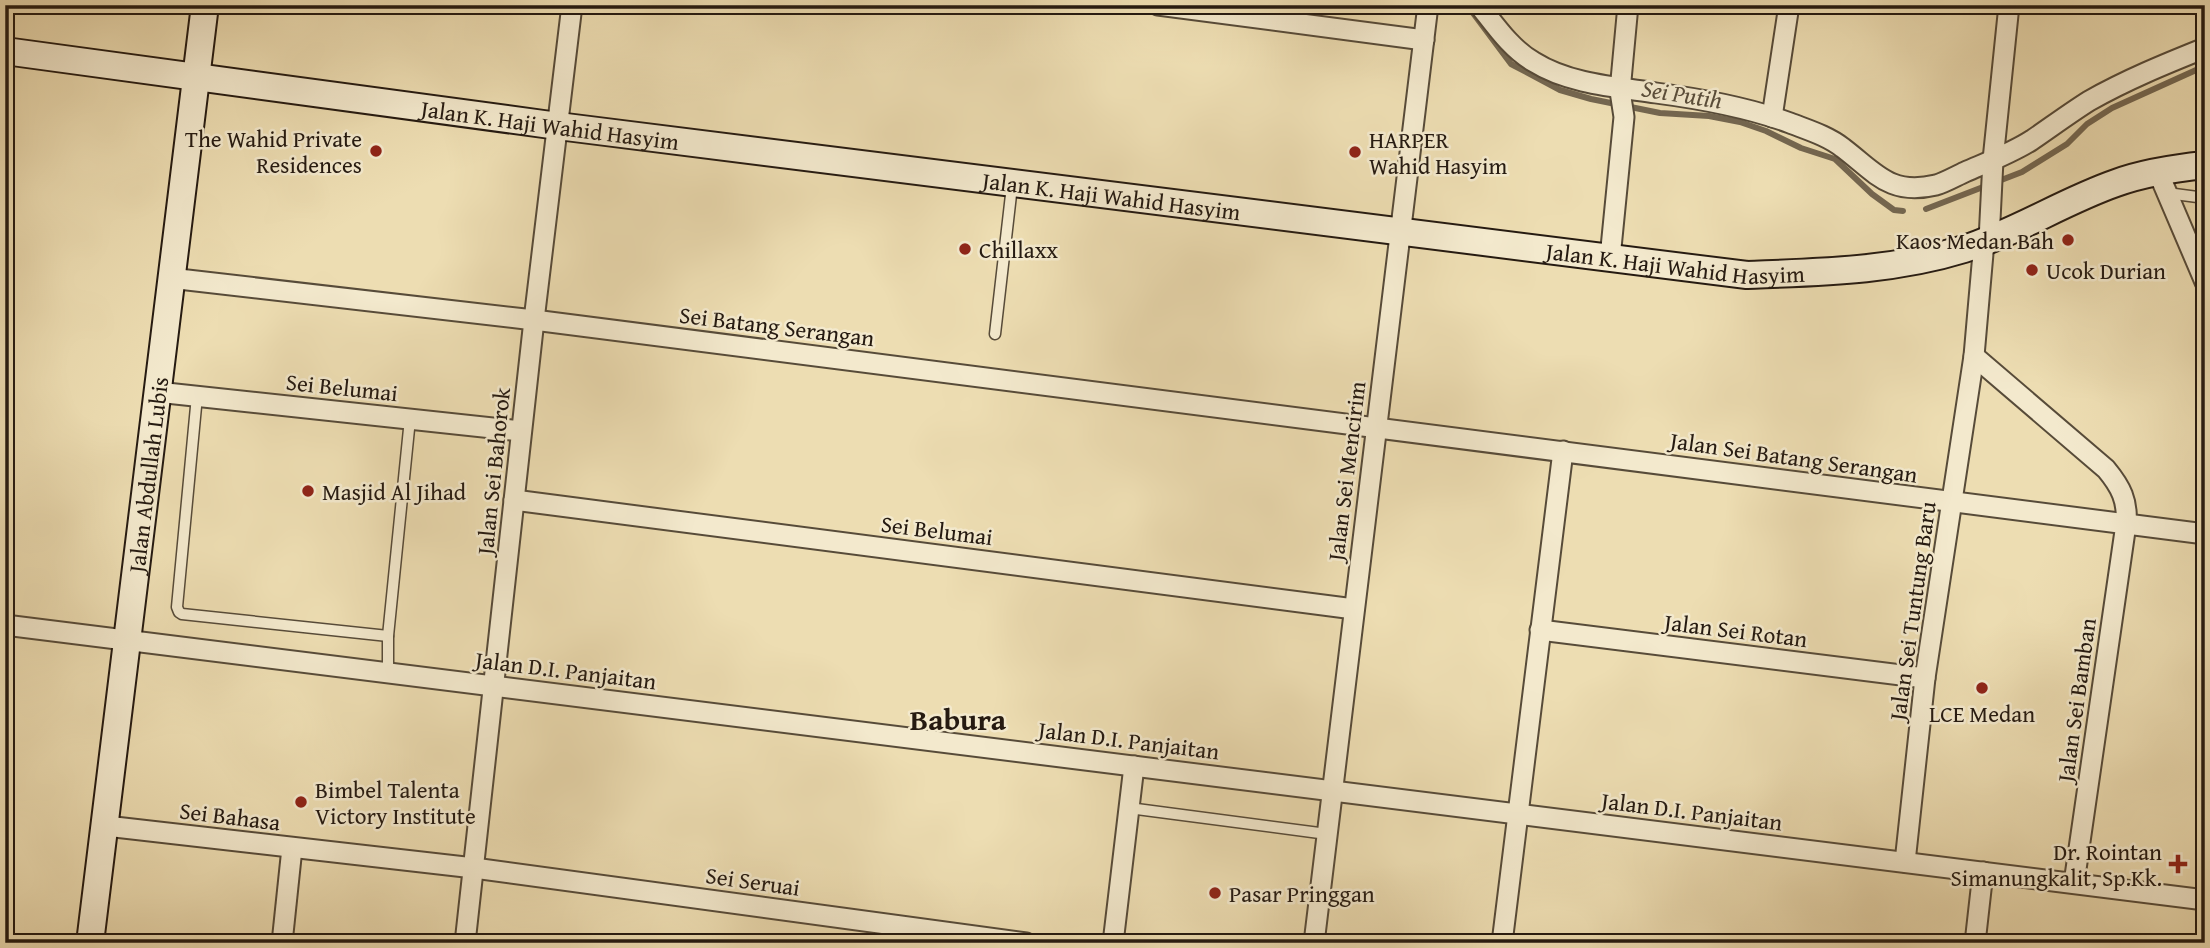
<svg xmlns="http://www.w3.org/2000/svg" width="2210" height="948" font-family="'Gentium Book Plus',serif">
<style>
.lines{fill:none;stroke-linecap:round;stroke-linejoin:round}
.stream{stroke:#746751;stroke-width:6}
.lane-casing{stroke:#574b39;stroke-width:13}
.street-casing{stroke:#574b39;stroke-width:23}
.secondary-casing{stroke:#251a11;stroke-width:30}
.lane{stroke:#f3e9cd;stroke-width:10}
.street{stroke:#f3e9cd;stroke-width:19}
.secondary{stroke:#f3e9cd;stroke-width:26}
.poi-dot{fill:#8f2418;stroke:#f3e9cd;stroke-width:2.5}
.labels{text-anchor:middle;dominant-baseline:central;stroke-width:5;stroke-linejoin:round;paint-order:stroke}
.street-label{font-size:23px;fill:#251a11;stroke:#f3e9cd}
.poi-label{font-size:23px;fill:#251a11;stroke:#f3e9cd;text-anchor:start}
.water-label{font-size:24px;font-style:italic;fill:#5a4e3b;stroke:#f3e9cd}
.district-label{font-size:30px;font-weight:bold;fill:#251a11;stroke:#f3e9cd}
</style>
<rect width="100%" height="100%" fill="#edddb2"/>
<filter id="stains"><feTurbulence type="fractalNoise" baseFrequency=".00286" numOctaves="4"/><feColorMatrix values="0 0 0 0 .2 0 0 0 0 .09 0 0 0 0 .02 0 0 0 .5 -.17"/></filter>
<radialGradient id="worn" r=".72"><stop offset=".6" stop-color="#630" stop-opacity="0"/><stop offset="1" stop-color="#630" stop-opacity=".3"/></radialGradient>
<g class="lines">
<!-- stream -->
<g class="stream">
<path d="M1467,5L1511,64L1560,90L1591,99L1660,113L1709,116L1740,122L1766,131L1801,148L1835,159L1872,194L1894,210L1903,211"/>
<path d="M1926,209L2022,172L2067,144L2087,124L2112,108L2205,66"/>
</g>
<defs>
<g id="lane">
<path d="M2167,193L2205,198"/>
<path d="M995,334L1012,186"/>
<path d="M197,396L177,607L179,612L182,614L388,636"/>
<path d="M388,672V636L410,419"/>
<path d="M1129,808L1327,834"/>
</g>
<g id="street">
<path d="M1158,5L1424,40"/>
<path d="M1479,5C1495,25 1511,49 1534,62C1569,84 1616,87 1656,93C1702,99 1747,107 1790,123C1808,130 1828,136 1843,148C1876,173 1890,196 1936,185C1946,182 1956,176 1965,172C1988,162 2012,153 2032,140C2051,127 2070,113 2089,101C2126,80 2165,64 2205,48"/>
<path d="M1772,117L1789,5"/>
<path d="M2158,172L2205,282"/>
<path d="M1989,240L1993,160L2009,5"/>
<path d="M1610,258L1624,117L1620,91L1628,5"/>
<path d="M170,278L534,320L2205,534"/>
<path d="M1974,356L2106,469C2121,487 2128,501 2126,524L2074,883"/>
<path d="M157,392L521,431"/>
<path d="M514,500L1354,609"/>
<path d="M5,625L2205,900"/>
<path d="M1540,630L1925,678"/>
<path d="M106,826L474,868L1026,943"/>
<path d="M1905,862L1925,678L1974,356L1984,242"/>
<path d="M282,943L292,848"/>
<path d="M465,943L534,320L572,5"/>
<path d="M1113,943L1134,766"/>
<path d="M1314,943L1428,5"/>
<path d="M1502,943L1563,451"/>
<path d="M1975,943L1983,872"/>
</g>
<g id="secondary">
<path id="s1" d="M5,51L558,126L1747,275C1821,272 1893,271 1964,249C2017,232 2064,201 2116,183C2143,173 2176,168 2205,165"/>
<path id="s2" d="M90,943L205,5"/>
</g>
</defs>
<!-- lane casing -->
<use href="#lane" class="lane-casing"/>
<!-- street casing -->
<use href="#street" class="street-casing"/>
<!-- secondary casing -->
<use href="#secondary" class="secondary-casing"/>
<!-- lane -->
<use href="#lane" class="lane"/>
<!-- street -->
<use href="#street" class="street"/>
<!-- secondary -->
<use href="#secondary" class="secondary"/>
</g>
<!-- markers -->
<g class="poi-dot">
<circle cx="376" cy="151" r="7"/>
<circle cx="1355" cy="152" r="7"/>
<circle cx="2068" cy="240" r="7"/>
<circle cx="965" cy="249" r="7"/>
<circle cx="2032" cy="270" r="7"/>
<circle cx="308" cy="491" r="7"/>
<circle cx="1982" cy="688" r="7"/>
<circle cx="301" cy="802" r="7"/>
<path d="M2174.5 853.5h7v7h7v7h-7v7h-7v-7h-7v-7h7z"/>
<circle cx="1215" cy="893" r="7"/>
</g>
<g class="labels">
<!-- street labels -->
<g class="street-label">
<text stroke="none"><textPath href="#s1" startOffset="550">Jalan K. Haji Wahid Hasyim</textPath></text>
<text stroke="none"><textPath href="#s1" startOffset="1116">Jalan K. Haji Wahid Hasyim</textPath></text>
<text stroke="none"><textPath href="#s1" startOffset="1684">Jalan K. Haji Wahid Hasyim</textPath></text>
<text transform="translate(777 326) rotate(7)">Sei Batang Serangan</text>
<text transform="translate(342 387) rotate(6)">Sei Belumai</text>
<text transform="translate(1794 457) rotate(8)">Jalan Sei Batang Serangan</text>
<text transform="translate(493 471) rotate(-84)">Jalan Sei Bahorok</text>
<text transform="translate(1346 471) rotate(-83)">Jalan Sei Mencirim</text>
<text stroke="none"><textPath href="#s2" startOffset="472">Jalan Abdullah Lubis</textPath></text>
<text transform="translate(937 530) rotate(7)">Sei Belumai</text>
<text transform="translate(1912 611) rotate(-82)">Jalan Sei Tuntung Baru</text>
<text transform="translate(1736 630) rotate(7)">Jalan Sei Rotan</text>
<text transform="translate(566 670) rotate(7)">Jalan D.I. Panjaitan</text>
<text transform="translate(2076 700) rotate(-82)">Jalan Sei Bamban</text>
<text transform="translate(1129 740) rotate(7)">Jalan D.I. Panjaitan</text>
<text transform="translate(1692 811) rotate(7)">Jalan D.I. Panjaitan</text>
<text transform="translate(230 816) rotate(7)">Sei Bahasa</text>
<text transform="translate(753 881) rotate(8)">Sei Seruai</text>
</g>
<!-- poi labels -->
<g class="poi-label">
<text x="362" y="138" text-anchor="end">The Wahid Private<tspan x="362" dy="26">Residences</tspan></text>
<text x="1369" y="139">HARPER<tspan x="1369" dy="26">Wahid Hasyim</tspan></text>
<text x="2054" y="240" text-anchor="end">Kaos Medan Bah</text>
<text x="979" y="249">Chillaxx</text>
<text x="2046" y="270">Ucok Durian</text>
<text x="322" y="491">Masjid Al Jihad</text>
<text x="1982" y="713" text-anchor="middle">LCE Medan</text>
<text x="315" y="789">Bimbel Talenta<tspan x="315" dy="26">Victory Institute</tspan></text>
<text x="2162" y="851" text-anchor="end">Dr. Rointan<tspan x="2162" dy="26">Simanungkalit, Sp.Kk.</tspan></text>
<text x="1229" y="893">Pasar Pringgan</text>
</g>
<!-- water labels -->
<g class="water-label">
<text transform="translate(1682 94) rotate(9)">Sei Putih</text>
</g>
<!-- district labels -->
<g class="district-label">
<text x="958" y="719">Babura</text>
</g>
</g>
<!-- margin -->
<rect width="2210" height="948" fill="none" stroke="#edddb2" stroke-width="28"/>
<rect x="7" y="7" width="2196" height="934" fill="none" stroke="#251a11" stroke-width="3.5"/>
<rect x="14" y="14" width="2182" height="920" fill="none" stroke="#251a11" stroke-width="2"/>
<rect width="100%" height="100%" filter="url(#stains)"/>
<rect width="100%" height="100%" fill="url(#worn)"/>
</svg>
